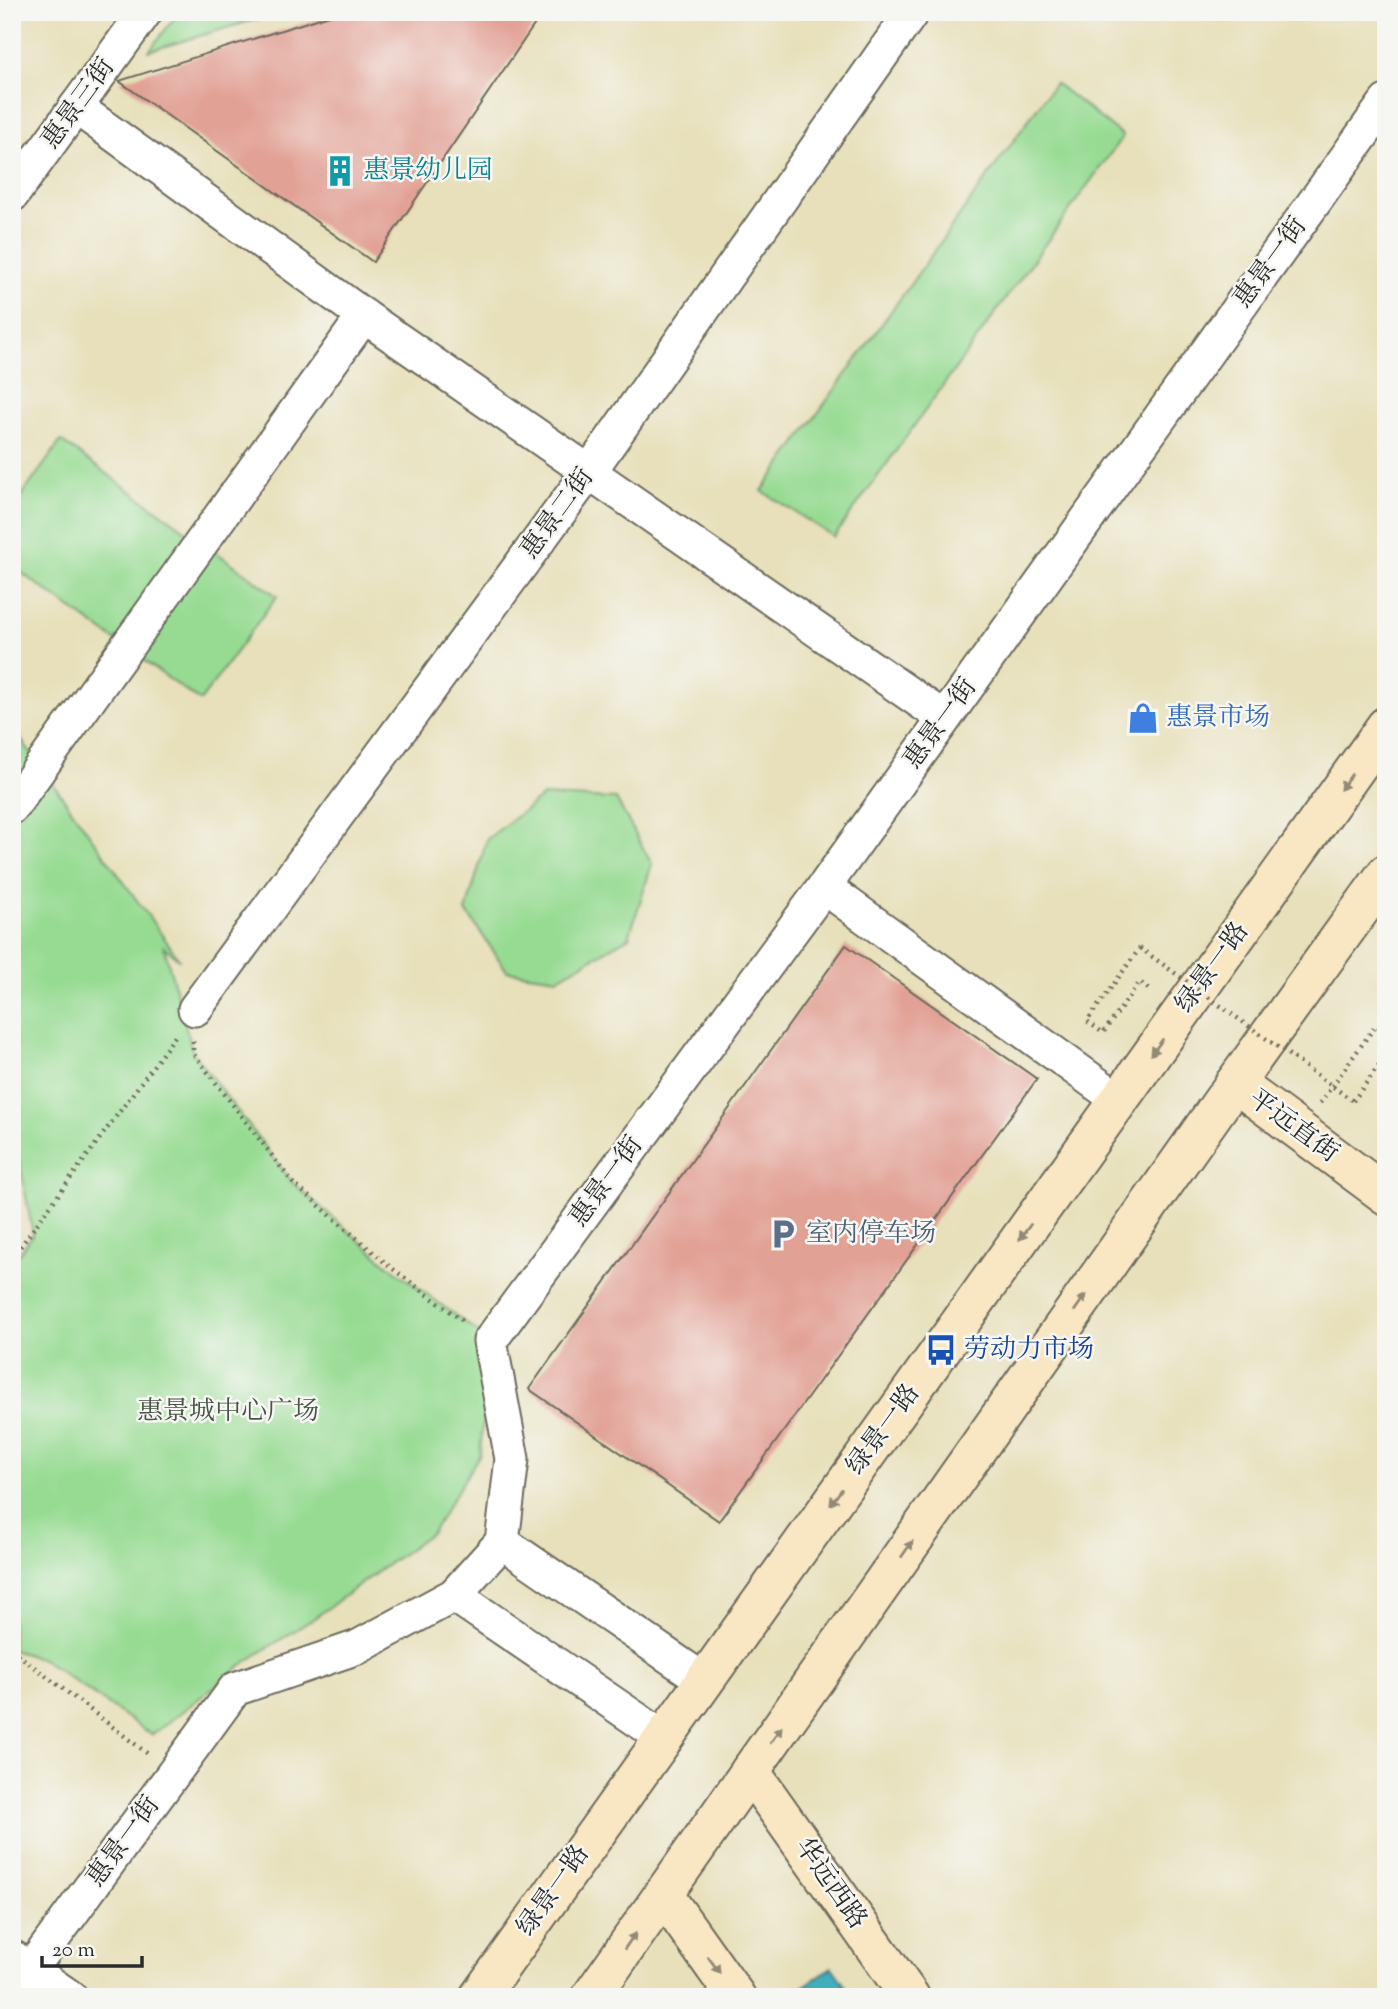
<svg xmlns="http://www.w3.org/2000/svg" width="1398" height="2009" font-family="'Sorts Mill Goudy','Noto Serif SC',serif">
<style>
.green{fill:#97db93;stroke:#61835f;stroke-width:2}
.water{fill:#3faebb;stroke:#356c73;stroke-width:2}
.building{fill:#e2a195}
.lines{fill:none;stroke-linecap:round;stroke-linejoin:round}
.street-casing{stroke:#6d6a5d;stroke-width:37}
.secondary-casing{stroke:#6d6a5d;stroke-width:42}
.path{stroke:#6d6a5d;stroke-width:4.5;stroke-dasharray:2 5;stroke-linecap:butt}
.street{stroke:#fff;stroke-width:33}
.secondary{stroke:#f9e7c3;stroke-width:38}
.path-bridge{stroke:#6d6a5d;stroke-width:4.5;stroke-dasharray:2 5;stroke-linecap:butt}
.oneway{fill:#928977}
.labels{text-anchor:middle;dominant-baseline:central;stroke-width:5;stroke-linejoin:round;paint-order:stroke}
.street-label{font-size:26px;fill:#2b2b2b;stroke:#f6f6f2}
.culture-label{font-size:26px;fill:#0d838f;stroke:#f6f6f2;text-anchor:start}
.shop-label{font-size:26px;fill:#366cbe;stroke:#f6f6f2;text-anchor:start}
.service-label{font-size:26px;fill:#4e5e75;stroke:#f6f6f2;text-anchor:start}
.transit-label{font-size:26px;fill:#164399;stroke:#f6f6f2;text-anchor:start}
.park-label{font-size:26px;fill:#465745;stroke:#f6f6f2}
</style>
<rect width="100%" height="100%" fill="#f6f6f2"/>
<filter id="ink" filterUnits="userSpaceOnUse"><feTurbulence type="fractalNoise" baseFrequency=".0143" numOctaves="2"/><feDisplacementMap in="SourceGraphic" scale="14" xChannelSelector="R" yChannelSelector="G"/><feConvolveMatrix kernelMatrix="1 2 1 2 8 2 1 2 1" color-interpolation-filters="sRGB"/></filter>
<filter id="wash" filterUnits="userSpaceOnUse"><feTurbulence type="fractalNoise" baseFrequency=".00686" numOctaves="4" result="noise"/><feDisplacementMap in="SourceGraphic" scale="28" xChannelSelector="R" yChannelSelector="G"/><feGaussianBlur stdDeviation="1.57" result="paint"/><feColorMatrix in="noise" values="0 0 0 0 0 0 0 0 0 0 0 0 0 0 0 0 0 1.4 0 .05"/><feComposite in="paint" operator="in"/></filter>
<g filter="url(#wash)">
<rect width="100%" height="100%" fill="#e7e0ba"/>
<!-- green -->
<g class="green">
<path d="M179,12H281L149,51Z"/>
<path d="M1055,83L1123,136L834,537L762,491Z"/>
<path d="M61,441L277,596L200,701L12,566V509Z"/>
<path d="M12,727L180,960L164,947L193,1053L293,1183L389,1266L490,1341L480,1454L432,1532L313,1619L247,1661L152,1735L42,1659L12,1650V1264L33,1234L12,1122Z"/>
<path d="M543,796L616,799L652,864L629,937L558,978L507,971L466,911L487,839Z"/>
</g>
<!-- water -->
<path class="water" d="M832,1967L853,1997H788Z"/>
<g id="blocks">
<!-- building -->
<g class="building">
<path d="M339,12H543L373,262L119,81Z"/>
<path d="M846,945L1037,1079L719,1521L529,1389Z"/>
</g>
</g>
</g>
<g filter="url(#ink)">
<use href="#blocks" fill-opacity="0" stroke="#6d6a5d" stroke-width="2"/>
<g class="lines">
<defs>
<g id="street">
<path d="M76,107L364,316L944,718"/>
<path d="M12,195L145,12"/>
<path d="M12,807L364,316"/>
<path d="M824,887L1119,1100"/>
<path d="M195,1009L589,472L912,12"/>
<path d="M502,1542L705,1681"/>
<path d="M454,1595L664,1738"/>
<path d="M14,1958L70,1997"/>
<path d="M12,1995L235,1689L358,1647L454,1595L502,1542L512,1459L490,1341L824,887L1386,102"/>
</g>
<g id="secondary">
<path d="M1235,1083L1386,1195"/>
<path d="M750,1771L910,1997"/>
<path d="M663,1894L736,1997"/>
<path d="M479,1997L1386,726"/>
<path d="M591,1997L1235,1083L1386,874"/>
</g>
</defs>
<!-- street casing -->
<use href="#street" class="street-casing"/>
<!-- secondary casing -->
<use href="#secondary" class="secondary-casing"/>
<!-- path -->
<g class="path">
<path d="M1140,948L1087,1021L1103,1033L1140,982L1152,992"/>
<path d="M193,1041V1053L293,1183L389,1266L464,1322"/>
<path d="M1353,1101L1386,1056"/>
<path d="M1320,1103L1376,1025L1386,1032"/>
<path d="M12,1258L176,1035"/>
<path d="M12,1650L148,1754"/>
</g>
<!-- street -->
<use href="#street" class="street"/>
<!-- secondary -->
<use href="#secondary" class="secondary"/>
<!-- path-bridge -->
<path class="path-bridge" d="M1140,948L1353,1101"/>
</g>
<!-- one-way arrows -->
<defs><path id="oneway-solid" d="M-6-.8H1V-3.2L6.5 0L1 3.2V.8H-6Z" transform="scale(1.75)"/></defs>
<g class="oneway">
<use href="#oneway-solid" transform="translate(1346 782) rotate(126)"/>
<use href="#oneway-solid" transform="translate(1157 1047) rotate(126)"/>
<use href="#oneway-solid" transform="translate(1025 1232) rotate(126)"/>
<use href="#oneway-solid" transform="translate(1080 1303) rotate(-55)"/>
<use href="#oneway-solid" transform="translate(836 1497) rotate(126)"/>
<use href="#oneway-solid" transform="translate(907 1549) rotate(-55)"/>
<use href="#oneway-solid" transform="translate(776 1735) rotate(-55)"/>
<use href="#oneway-solid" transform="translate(630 1941) rotate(-55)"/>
<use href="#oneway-solid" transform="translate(714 1965) rotate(54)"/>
</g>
</g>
<!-- icons -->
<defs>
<symbol id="building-bare" viewBox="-9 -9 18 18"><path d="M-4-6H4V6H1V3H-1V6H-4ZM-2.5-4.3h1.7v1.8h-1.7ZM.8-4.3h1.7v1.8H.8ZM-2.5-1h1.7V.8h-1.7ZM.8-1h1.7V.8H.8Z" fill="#0f9aa8" stroke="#f6f6f2" stroke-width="2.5" paint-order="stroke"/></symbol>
<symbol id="shop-bare" viewBox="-9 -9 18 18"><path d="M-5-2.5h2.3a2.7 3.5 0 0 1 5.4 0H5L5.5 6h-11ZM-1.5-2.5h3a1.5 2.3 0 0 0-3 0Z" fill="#3f7fe0" stroke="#f6f6f2" stroke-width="2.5" paint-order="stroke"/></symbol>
<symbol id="parking-bare" viewBox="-9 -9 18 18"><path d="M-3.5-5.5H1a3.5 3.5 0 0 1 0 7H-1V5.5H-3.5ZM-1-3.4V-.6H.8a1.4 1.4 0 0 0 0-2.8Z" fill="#5c6f8a" stroke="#f6f6f2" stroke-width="2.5" paint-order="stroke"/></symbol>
<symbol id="bus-bare" viewBox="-9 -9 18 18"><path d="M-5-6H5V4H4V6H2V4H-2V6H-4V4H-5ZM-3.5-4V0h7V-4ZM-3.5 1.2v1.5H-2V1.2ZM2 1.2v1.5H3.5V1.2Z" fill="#1a4fb4" stroke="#f6f6f2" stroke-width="2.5" paint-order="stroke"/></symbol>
</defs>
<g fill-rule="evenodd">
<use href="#building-bare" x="318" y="149" width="44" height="44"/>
<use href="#shop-bare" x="1121" y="696" width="44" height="44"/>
<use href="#parking-bare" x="761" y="1212" width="44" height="44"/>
<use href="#bus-bare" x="919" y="1328" width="44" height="44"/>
</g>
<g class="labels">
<!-- street labels -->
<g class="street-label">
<text transform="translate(79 104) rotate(-54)">惠景三街</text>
<text transform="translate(1271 263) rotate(-54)">惠景一街</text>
<text transform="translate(558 514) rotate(-54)">惠景二街</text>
<text transform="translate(941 724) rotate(-54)">惠景一街</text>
<text transform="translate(1213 968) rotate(-54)">绿景一路</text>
<text transform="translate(1293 1127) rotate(36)">平远直街</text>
<text transform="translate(607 1182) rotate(-54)">惠景一街</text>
<text transform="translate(884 1430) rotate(-54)">绿景一路</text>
<text transform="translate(124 1842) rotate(-54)">惠景一街</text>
<text transform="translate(830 1884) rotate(55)">华远西路</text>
<text transform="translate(554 1891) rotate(-55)">绿景一路</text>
</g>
<!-- culture labels -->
<g class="culture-label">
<text x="363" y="171">惠景幼儿园</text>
</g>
<!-- shop labels -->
<g class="shop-label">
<text x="1166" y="718">惠景市场</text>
</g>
<!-- service labels -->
<g class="service-label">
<text x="806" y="1234">室内停车场</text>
</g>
<!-- transit labels -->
<g class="transit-label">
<text x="964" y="1350">劳动力市场</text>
</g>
<!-- park labels -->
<g class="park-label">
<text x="228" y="1412">惠景城中心广场</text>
</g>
</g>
<!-- margin -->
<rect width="1398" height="2009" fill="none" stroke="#f6f6f2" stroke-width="42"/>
<!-- scale -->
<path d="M42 1956v10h100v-10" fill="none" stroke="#2b2b2b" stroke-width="3.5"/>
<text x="52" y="1956" font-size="21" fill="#2b2b2b" stroke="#f6f6f2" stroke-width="5" paint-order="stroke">20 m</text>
</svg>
